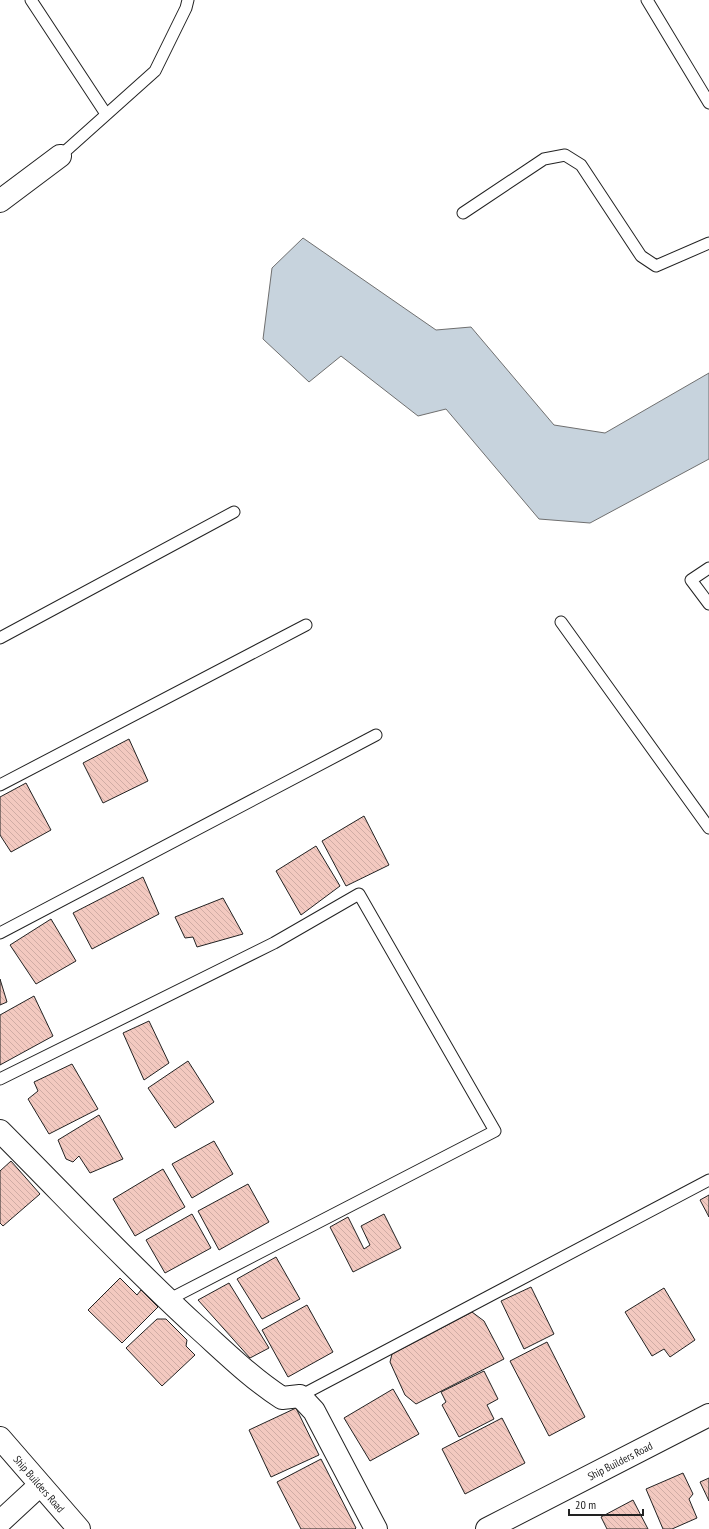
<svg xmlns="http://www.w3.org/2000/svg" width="709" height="1529" font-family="'PT Sans Narrow',sans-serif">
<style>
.water{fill:#c7d3dd;stroke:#6f6f6f}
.building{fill:url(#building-back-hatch);stroke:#222}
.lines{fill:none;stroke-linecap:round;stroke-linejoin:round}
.lane-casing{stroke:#222;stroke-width:13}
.street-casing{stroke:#222;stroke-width:24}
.lane{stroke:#fff;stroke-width:11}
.street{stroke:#fff;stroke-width:22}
.labels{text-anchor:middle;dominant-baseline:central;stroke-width:3;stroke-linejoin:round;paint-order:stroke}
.street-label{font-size:11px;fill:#222;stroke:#fff}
</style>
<defs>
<pattern id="building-back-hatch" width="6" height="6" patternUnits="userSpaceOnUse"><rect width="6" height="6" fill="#f3c9c0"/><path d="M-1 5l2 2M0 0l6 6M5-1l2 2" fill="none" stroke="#d0aca5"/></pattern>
</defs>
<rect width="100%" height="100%" fill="#fff"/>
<!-- water -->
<path class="water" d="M303,238L436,330L471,327L554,425L605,433L709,373V459L590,523L539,519L446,409L418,416L341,356L309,382L263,339L272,268Z"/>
<!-- building -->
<g class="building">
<path d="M129,739L148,781L103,803L83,763Z"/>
<path d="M26,783L51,830L11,852L0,835V797Z"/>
<path d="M364,816L389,865L346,886L322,841Z"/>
<path d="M316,846L340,886L301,915L276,871Z"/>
<path d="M143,877L159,914L92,949L73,913Z"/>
<path d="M223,898L243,934L197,947L193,937L185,938L175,917Z"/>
<path d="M51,919L76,961L36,984L10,945Z"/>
<path d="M0,979L7,1002L0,1005Z"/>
<path d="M34,996L53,1036L0,1065V1015Z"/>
<path d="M149,1021L169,1063L144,1080L123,1033Z"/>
<path d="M188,1061L214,1102L175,1128L148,1088Z"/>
<path d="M72,1064L98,1109L49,1134L28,1099L38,1091L34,1082Z"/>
<path d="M99,1115L123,1159L90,1173L79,1156L73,1162L66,1159L58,1140Z"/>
<path d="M214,1141L233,1174L192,1198L172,1164Z"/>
<path d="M11,1161L40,1194L3,1226L0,1223V1171Z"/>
<path d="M163,1169L185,1207L135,1236L113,1199Z"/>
<path d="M248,1184L269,1222L219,1250L198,1211Z"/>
<path d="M709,1195V1217L700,1200Z"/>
<path d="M192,1214L211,1248L165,1273L146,1240Z"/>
<path d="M384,1214L401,1248L353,1272L330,1227L348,1217L364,1249L370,1245L361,1226Z"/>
<path d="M276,1257L300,1299L262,1319L237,1279Z"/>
<path d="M120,1278L137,1295L141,1290L158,1307L122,1343L88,1310Z"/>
<path d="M229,1283L269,1348L250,1358L198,1300Z"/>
<path d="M531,1287L554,1334L524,1349L501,1301Z"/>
<path d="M664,1288L695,1340L670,1357L664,1349L652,1356L625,1312Z"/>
<path d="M307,1305L333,1352L288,1377L262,1330Z"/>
<path d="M472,1312L484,1321L504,1359L416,1404L405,1395L390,1362L392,1354Z"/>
<path d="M157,1319H166L187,1340L186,1346L195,1355L162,1386L126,1348Z"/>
<path d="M547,1342L585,1417L549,1436L510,1361Z"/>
<path d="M484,1371L498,1399L487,1405L494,1419L459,1437L442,1405L446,1402L441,1392Z"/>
<path d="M393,1389L419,1434L370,1461L344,1418Z"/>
<path d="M296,1408L319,1455L271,1477L249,1430Z"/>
<path d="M502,1418L525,1463L465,1494L442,1449Z"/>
<path d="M321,1459L356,1528L355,1529H301L277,1482Z"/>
<path d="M683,1473L693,1494L689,1499L697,1518L672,1529H663L646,1489Z"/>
<path d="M709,1478V1501L700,1482Z"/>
<path d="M633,1500L648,1529H607L601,1517Z"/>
</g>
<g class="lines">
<defs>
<g id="lane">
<path d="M31,0L106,114"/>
<path d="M647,0L709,103"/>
<path d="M60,156L155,71L186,8L188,0"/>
<path d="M463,213L544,159L565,155L581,165L641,256L656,266L709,243"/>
<path d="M709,568L691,580L709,604"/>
<path d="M561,622L709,828"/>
<path d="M0,638L234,512"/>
<path d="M0,785L306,625"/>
<path d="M0,933L376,735"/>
<path d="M0,1079L274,943L359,894L495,1131L168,1300"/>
<path d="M300,1396L709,1180"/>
</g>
<g id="street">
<path d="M0,201L60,156"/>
<path d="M0,1131C65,1196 128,1264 196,1326C224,1351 251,1378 282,1398L300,1396L314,1411L376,1529"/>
<path d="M0,1438L79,1529"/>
<path d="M0,1522L40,1485"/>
<path d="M487,1529L709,1415"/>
</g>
</defs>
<!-- lane casing -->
<use href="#lane" class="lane-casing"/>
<!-- street casing -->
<use href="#street" class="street-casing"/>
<!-- lane -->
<use href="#lane" class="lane"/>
<!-- street -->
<use href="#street" class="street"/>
</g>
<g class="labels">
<!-- street labels -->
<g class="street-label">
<text transform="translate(620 1461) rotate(-27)">Ship Builders Road</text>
<text transform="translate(39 1484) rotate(49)">Ship Builders Road</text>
</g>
</g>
<!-- scale -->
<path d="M569 1509v6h74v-6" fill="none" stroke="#222222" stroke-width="2"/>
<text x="575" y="1509" font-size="12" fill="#222222" stroke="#ffffff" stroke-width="3" paint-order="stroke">20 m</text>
</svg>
